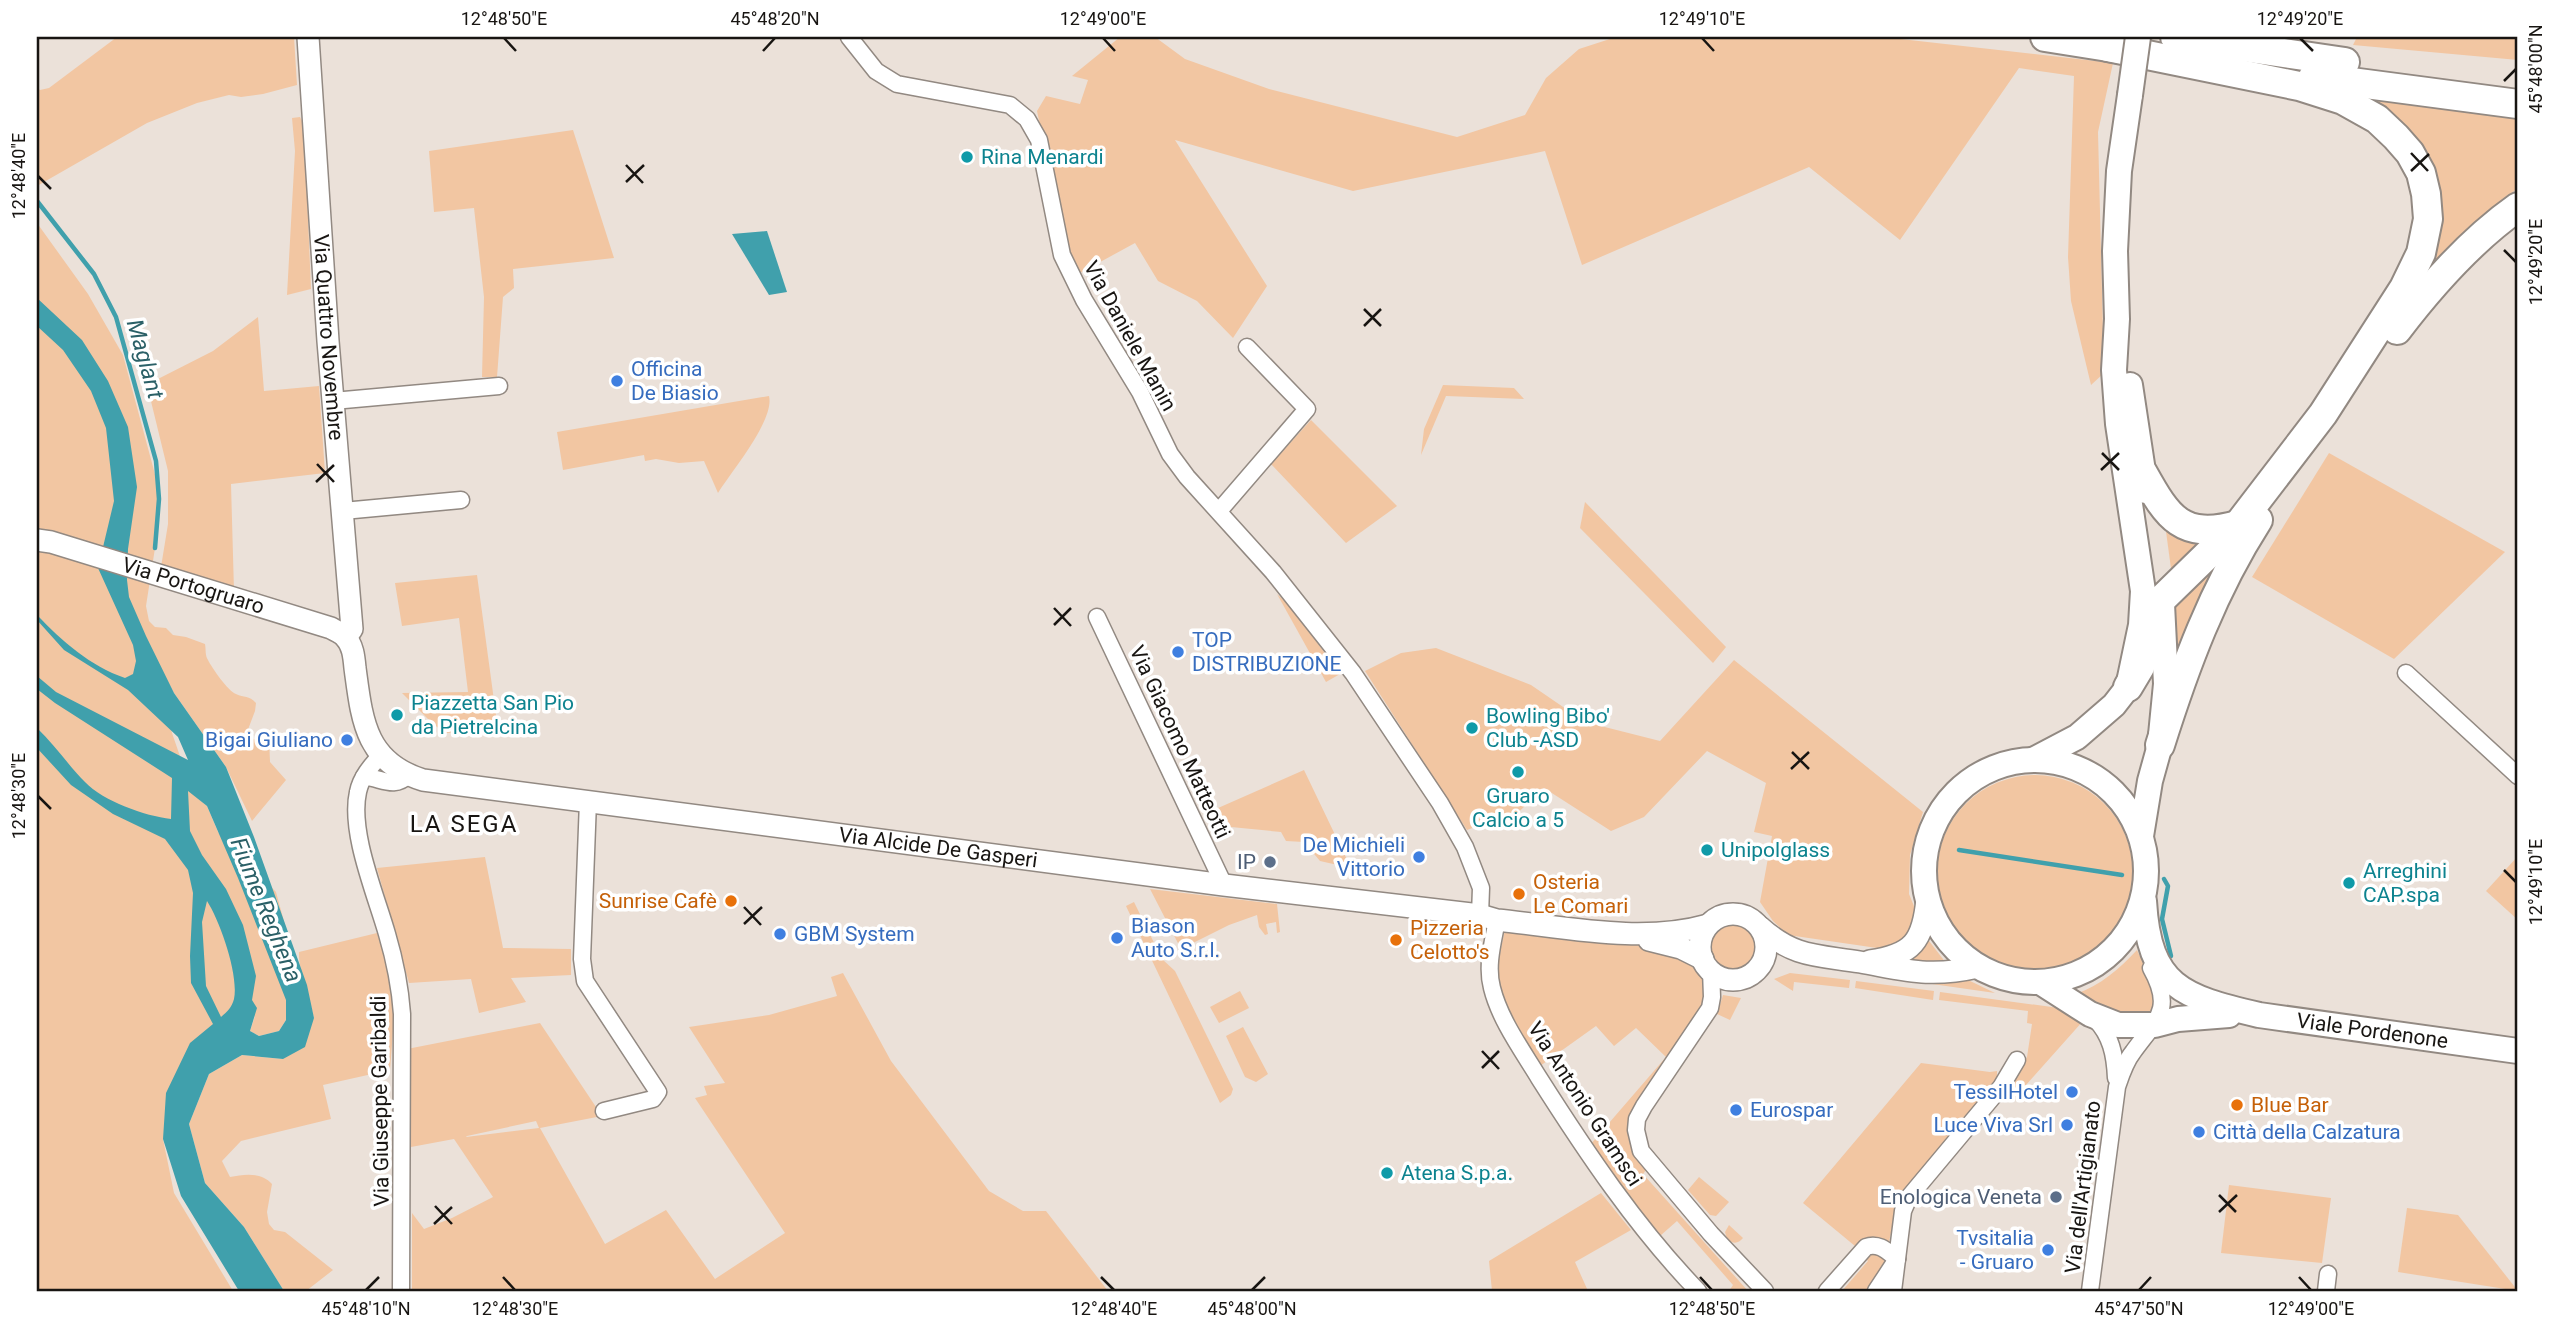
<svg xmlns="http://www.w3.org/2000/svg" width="2555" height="1328" font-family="Roboto,sans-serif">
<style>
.green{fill:#f2c6a2;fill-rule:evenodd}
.water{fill:#40a0ac;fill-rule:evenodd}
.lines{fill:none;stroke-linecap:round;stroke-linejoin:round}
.stream{stroke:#40a0ac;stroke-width:4.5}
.minor-casing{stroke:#928982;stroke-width:19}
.secondary-casing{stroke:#928982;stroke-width:24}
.primary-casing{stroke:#928982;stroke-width:28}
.motorway-casing{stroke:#928982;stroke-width:32}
.minor{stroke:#fff;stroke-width:16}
.secondary{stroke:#fff;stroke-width:21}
.primary{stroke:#fff;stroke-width:24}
.motorway{stroke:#fff;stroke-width:28}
.primary-bridge-casing{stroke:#928982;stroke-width:28;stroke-linecap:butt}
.primary-bridge{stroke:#fff;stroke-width:24}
.ticks{fill:none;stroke:#181512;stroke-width:2.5}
.culture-dot{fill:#0f9aa8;stroke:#fff;stroke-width:2.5}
.shop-dot{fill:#3f7fe0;stroke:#fff;stroke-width:2.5}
.service-dot{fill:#5c6f8a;stroke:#fff;stroke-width:2.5}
.food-dot{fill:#e8710a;stroke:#fff;stroke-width:2.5}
.labels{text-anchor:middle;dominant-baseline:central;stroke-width:7;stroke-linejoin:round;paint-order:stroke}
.culture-label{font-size:21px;fill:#0d838f;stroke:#fff;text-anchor:start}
.street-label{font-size:21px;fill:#181512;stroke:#fff}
.shop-label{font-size:21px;fill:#366cbe;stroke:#fff;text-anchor:start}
.service-label{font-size:21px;fill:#4e5e75;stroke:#fff;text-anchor:end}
.food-label{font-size:21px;fill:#c56008;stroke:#fff;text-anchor:start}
.water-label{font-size:23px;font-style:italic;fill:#2b6067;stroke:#fff}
.quarter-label{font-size:24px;letter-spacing:2px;fill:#181512;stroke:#fff}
.neatline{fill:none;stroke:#181512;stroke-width:2.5}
.ticks-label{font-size:18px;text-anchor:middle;fill:#181512}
</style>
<rect width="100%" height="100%" fill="#ebe1d9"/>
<!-- green -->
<g class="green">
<path d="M117,37H294L297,85L263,94L241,97L229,95L197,103L147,123L37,186V88L40,90L49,88Z"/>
<path d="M1120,37H1155L1185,59L1269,89L1457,137L1525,115L1546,78L1579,49L1616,37H1883L2113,63L2098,132L2104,373L2091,385L2071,301L2068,257L2074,76L2019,68L1900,240L1809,167L1582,265L1545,151L1353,191L1175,140L1267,286L1233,338L1197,301L1158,281L1135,243L1080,273L1063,235L1037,111L1046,96L1080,104L1088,80L1072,76Z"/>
<path d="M2357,37H2518V60L2353,45Z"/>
<path d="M2350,88L2518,110V188L2492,208L2429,268L2435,201Z"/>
<path d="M300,117L304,125L311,289L287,295L295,151L292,118Z"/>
<path d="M573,130L614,258L513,269L514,288L503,297L497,377H482L484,297L474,208L434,212L429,151Z"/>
<path d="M37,223L88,294L123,355L160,493L155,548L146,606L149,621L155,627L166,628L173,635L186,637L205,644C206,649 205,656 208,660C212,668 228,691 236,694C244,698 249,695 256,703L255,711L244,740L269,738L270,762L286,780L252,821L226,767L174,693L159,665L172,733L193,794L207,806L218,832L276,892L291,947L286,1020L279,1031L259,1036L250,1031L255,1016L207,1057L163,1139L174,1193L233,1291H37Z"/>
<path d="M258,317L264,391L319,386L325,473L231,484L234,591L161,567L168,524V471L148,389L152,382L213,351Z"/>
<path d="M1443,385L1514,388L1524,399L1446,396L1421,455L1424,429Z"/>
<path d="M769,396C775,420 731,472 718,493L704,461L679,463L656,459L645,461L644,455L563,470L557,432Z"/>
<path d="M1311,420L1397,506L1346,543L1271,464Z"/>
<path d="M2329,453L2505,552L2394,659L2252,577Z"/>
<path d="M1585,502L1726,647L1713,663L1580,528Z"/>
<path d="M2165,524L2207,540L2172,576Z"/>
<path d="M2229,546L2175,666L2170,608Z"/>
<path d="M477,575L498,730L446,733L434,725L402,693L468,692L459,618L402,626L395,583Z"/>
<path d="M1277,594L1292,608L1340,674L1326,682Z"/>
<path d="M1436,648L1531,685L1585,722L1660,741L1734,660L1923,812L1910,855L1909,894L1916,911L1913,931L1901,943L1884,949L1788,935L1773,921L1760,902L1772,836L1754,832L1766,783L1707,751L1644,817L1611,831L1544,788L1508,822L1483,824L1467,830L1365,671L1401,653Z"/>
<path d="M1304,770L1351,868L1320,861L1304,842L1286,841L1281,832L1231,827L1215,834L1209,812Z"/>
<circle cx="2035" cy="873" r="98"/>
<path d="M2518,856V920L2486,891Z"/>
<path d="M485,857L503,948L571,949V975L511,978L526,1002L479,1013L471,979L409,983L377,868Z"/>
<path d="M1150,889L1277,904L1280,932L1277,933L1276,922L1266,924L1268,934L1265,935L1259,927L1257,915L1229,925L1181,949Z"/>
<path d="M1134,902L1162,959L1175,971L1233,1089L1231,1095L1220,1103L1126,906Z"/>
<circle cx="1734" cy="947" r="23"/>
<path d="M1514,927L1650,947L1691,960L1700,969L1705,982L1703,1009L1629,1132C1631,1148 1636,1158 1646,1170L1643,1174L1748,1291H1729L1733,1285L1677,1221L1660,1236L1590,1145L1666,1057L1636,1028L1614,1046L1596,1026L1540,1066C1524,1041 1504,1013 1499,983C1496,967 1501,949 1504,934L1505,930Z"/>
<path d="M377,933L396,994L390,1070L323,1085L331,1119L241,1141L222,1161L230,1177C245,1174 261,1172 272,1184L267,1212L269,1224L274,1230L285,1232L333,1270L306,1291H284L244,1227L205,1183L189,1124L209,1074L242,1055L283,1059L314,1018C310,999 298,970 299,952Z"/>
<path d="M1926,937L1946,963L1898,964Z"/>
<path d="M2137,950L2149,976L2157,1008L2150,1018L2128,1020L2076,994C2101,985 2119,969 2137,950Z"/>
<path d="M843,973L891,1061L989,1191L1023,1211H1046L1108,1291H412V1213L424,1229L452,1218L493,1197L454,1139L411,1147L407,1049L540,1023L602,1116L540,1128L605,1244L666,1210L715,1279L785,1233L695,1098L707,1095L704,1086L725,1083L689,1027L769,1015L837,996L831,977ZM536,1121L539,1128L466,1137L467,1136Z"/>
<path d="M1790,973L1850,980L1849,988L1794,982L1793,991L1774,979Z"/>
<path d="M1966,979L1995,993L1918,982Z"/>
<path d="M1856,981L1934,991L1933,1000L1855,988Z"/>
<path d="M1240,991L1249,1008L1219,1023L1210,1007Z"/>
<path d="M1940,992L2059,1008L2083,1021L2017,1095L2009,1088L2027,1057L2032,1024L2027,1023L2028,1011L1939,1000Z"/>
<path d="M1723,995L1741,998L1730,1020L1717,1014Z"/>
<path d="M1243,1027L1268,1074L1256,1082L1245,1077L1226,1036Z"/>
<path d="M1921,1063L1990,1072L1997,1071V1079L1898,1199L1889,1242L1871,1238L1855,1246L1803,1203Z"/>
<path d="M1699,1177L1729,1202L1716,1216L1710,1215L1688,1190Z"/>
<path d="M2229,1185L2331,1198L2322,1263L2221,1253Z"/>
<path d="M1601,1193L1631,1230L1575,1262L1588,1291H1492L1489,1261Z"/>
<path d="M2407,1208L2458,1215L2518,1291L2398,1272Z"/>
<path d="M1729,1225L1743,1238C1738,1244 1733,1244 1727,1239L1725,1232Z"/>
<path d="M1874,1253L1882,1256L1885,1263L1869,1291H1842L1868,1261L1864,1257Z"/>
</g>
<!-- water -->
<g class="water">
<path d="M767,231L787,292L769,295L732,234Z"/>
<path d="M37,298L82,340L108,381L128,427L137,487L128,549L127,580L129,597L146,636L174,693L226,767L254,837L307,985L314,1018L305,1047L283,1059L242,1055L209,1074L189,1124L205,1183L244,1227L284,1291H239L181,1196L163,1139L166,1093L190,1043L213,1024L191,983L190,956L193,893L188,870L165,839L113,814L71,785L37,748V728C55,745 68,765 85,782C103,801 145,816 171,819L172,778L55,703L37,689V676L56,692L188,760L178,737L128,690L64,650L37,620V615C62,641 90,666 125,678L133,674L136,661L133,645L98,568L114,501L106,428L91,391L63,350L37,326ZM188,791L207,806L238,878L286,1000V1020L279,1031L259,1036L250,1031L257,1008L252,1000L256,976L243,925L226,889L202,855L190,831ZM207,901C220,921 239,975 234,999C232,1007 227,1012 221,1017L206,986L202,922Z"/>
</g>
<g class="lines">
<!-- stream -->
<g class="stream">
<path d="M37,201L94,274L116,317L156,461L159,499L155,548"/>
<path d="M1959,850L2122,875"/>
<path d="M2164,879L2168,886L2162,919L2171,956"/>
</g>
<defs>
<g id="minor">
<path d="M849,37L876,71L897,84L1010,105L1027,119L1039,140L1062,255L1084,300L1140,392L1170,454L1187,477L1273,572L1353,673L1440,803L1465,847L1481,888L1480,915"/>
<path d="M333,401L499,386"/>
<path d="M343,511L461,500"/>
<path d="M1219,511L1307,409L1247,347"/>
<path d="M1097,617L1224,885"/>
<path d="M2406,673L2518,776"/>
<path d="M381,755C371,766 361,777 358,792C349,832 376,895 387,934C395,961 400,986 402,1014L401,1291"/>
<path d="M364,777C380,777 394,790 408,775"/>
<path d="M588,801L582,959L585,981L658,1092L653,1099L604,1111"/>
<path d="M1497,920C1493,942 1486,966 1492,988C1500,1020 1522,1050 1539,1078C1586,1152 1637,1228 1698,1291"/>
<path d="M1711,970L1712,997L1710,1008L1644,1106L1637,1119L1636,1130L1641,1151L1711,1234L1765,1291"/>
<path d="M2095,1019C2111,1035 2115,1055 2116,1078"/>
<path d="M1897,1259L1903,1211L1909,1197L2001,1087L2017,1060"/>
<path d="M1827,1291L1866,1247C1879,1242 1888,1252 1897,1259"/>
<path d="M1876,1291L1897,1259L1893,1291"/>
<path d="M2090,1291L2117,1087C2121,1075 2125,1062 2133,1052C2157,1019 2174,1009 2151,968"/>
<path d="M2326,1291L2328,1274"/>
</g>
<g id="secondary">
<path id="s1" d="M308,37L328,341L352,629L346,637"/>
<path id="s2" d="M37,540L51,542L331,628C336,631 342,633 345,637C353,645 354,657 355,668C362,720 365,762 423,780L1224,885L1480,915L1497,920C1566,927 1641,944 1708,925"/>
<circle cx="1733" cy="947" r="33"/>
<path d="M1760,927C1794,958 1818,955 1860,962C1906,970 1929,978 1978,967"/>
<path d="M1649,940L1681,948L1703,959"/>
<path d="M1870,961C1913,955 1923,941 1927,899"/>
</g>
<g id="primary">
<path d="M2130,385L2146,491"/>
<path d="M2033,760L2077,737L2114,705L2128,687L2141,625L2143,591L2118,424L2114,370L2117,319L2115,251L2119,171L2130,95"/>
<circle cx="2035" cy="871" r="111"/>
<path d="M2141,836L2150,781L2160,745L2166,684L2162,604"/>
<path id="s3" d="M2144,901C2149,987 2182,997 2259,1015L2518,1051"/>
<path d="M2040,982L2090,1014L2118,1025H2155L2178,1019L2229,1015"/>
</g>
<g id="motorway">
<path d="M2045,37L2127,50"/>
<path d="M2175,37L2345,62"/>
<path d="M2108,47L2299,86L2343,100L2377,119L2396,137L2410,153L2421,173L2426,194L2428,219L2421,253L2404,288L2323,414L2238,525L2161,600L2140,667L2128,687"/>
<path d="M2313,77L2518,104"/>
<path d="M2397,330C2432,284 2471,240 2518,207"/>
<path d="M2143,473C2168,518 2182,540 2238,525"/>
<path d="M2160,745C2185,666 2213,590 2258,520"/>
</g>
</defs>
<!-- minor casing -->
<use href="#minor" class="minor-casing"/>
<!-- secondary casing -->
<use href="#secondary" class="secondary-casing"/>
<!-- primary casing -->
<use href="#primary" class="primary-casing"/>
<!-- motorway casing -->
<use href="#motorway" class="motorway-casing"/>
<!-- minor -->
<use href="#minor" class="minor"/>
<!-- secondary -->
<use href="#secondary" class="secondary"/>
<!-- primary -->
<use href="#primary" class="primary"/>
<!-- motorway -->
<use href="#motorway" class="motorway"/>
<defs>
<path id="primary-bridge" d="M2130,95L2138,37"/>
</defs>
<!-- primary-bridge casing -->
<use href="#primary-bridge" class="primary-bridge-casing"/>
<!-- primary-bridge -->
<use href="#primary-bridge" class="primary-bridge"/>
</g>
<!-- ticks -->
<path class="ticks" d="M504,38L516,51M1103,38L1115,51M1702,38L1714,51M2300,38L2313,51M763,51L775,38M2504,81L2516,69M2411,153L2428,171M626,165L643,183M2411,171L2429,154M38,176L51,189M626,182L644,165M2504,250L2516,262M1364,309L1381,326M1364,326L1381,309M2102,453L2119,470M317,464L334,482M2101,470L2119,453M316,482L334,465M1054,608L1071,626M1054,625L1071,608M1792,752L1809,769M1791,769L1809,752M38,796L51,809M2504,870L2516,882M744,907L761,925M744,924L762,907M1482,1051L1499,1069M1482,1068L1499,1051M2219,1195L2236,1212M435,1206L452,1224M2219,1212L2237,1195M434,1224L452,1207M503,1277L515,1290M1101,1277L1114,1290M1700,1277L1712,1290M2299,1277L2311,1290M366,1290L379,1277M1252,1290L1265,1277M2139,1290L2151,1277"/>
<!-- markers -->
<g class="culture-dot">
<circle cx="967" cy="157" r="7"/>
<circle cx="397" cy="715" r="7"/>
<circle cx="1472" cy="728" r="7"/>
<circle cx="1518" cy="772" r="7"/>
<circle cx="1707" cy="850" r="7"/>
<circle cx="2349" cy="883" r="7"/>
<circle cx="1387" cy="1173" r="7"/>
</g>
<g class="shop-dot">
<circle cx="617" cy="381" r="7"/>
<circle cx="1178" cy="652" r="7"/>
<circle cx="347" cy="740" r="7"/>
<circle cx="1419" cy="857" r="7"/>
<circle cx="780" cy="934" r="7"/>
<circle cx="1117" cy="938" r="7"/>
<circle cx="2072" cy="1092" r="7"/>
<circle cx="1736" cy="1110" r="7"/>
<circle cx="2067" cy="1125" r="7"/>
<circle cx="2199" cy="1132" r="7"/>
<circle cx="2048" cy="1250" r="7"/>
</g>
<g class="service-dot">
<circle cx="1270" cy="862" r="7"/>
<circle cx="2056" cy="1197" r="7"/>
</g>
<g class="food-dot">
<circle cx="1519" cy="894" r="7"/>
<circle cx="731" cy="901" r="7"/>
<circle cx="1396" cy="940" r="7"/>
<circle cx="2237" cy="1105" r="7"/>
</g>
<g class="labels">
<!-- culture labels -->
<g class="culture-label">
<text x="981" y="157">Rina Menardi</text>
<text x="411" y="703">Piazzetta San Pio<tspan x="411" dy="24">da Pietrelcina</tspan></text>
<text x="1486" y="716">Bowling Bibo'<tspan x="1486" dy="24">Club -ASD</tspan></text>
<text x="1518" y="796" text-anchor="middle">Gruaro<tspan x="1518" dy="24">Calcio a 5</tspan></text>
<text x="1721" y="850">Unipolglass</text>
<text x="2363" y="871">Arreghini<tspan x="2363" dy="24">CAP.spa</tspan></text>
<text x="1401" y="1173">Atena S.p.a.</text>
</g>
<!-- street labels -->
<g class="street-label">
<text transform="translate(1130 336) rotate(61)">Via Daniele Manin</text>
<text stroke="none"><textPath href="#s1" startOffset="301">Via Quattro Novembre</textPath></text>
<text stroke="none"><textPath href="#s2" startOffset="163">Via Portogruaro</textPath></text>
<text transform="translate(1180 742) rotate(65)">Via Giacomo Matteotti</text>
<text stroke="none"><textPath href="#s2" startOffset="1018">Via Alcide De Gasperi</textPath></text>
<text stroke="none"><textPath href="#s3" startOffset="296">Viale Pordenone</textPath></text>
<text transform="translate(380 1101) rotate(-91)">Via Giuseppe Garibaldi</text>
<text transform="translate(1585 1104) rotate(57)">Via Antonio Gramsci</text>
<text transform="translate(2083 1187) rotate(-83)">Via dell'Artigianato</text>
</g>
<!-- shop labels -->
<g class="shop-label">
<text x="631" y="369">Officina<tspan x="631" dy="24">De Biasio</tspan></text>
<text x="1192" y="640">TOP<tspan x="1192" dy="24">DISTRIBUZIONE</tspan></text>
<text x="333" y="740" text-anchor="end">Bigai Giuliano</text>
<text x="1405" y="845" text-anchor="end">De Michieli<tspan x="1405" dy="24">Vittorio</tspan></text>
<text x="1131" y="926">Biason<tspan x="1131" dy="24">Auto S.r.l.</tspan></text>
<text x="794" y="934">GBM System</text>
<text x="2058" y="1092" text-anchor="end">TessilHotel</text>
<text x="1750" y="1110">Eurospar</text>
<text x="2053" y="1125" text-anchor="end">Luce Viva Srl</text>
<text x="2213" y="1132">Città della Calzatura</text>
<text x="2034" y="1238" text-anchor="end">Tvsitalia<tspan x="2034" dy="24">- Gruaro</tspan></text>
</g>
<!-- service labels -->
<g class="service-label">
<text x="1256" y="862">IP</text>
<text x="2042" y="1197">Enologica Veneta</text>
</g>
<!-- food labels -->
<g class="food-label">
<text x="1533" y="882">Osteria<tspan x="1533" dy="24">Le Comari</tspan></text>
<text x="717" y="901" text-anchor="end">Sunrise Cafè</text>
<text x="1410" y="928">Pizzeria<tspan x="1410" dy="24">Celotto's</tspan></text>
<text x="2251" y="1105">Blue Bar</text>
</g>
<!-- water labels -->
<g class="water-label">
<text transform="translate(145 359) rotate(74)">Maglant</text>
<text transform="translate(266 910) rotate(68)">Fiume Reghena</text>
</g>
<!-- quarter labels -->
<g class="quarter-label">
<text x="464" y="824">LA SEGA</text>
</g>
</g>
<!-- border -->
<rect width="2555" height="1328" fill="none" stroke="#ffffff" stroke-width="77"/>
<rect x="38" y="38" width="2478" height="1252" class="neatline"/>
<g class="ticks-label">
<text x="504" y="25">12°48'50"E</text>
<text x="775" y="25">45°48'20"N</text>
<text x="1103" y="25">12°49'00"E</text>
<text x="1702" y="25">12°49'10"E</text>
<text x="2300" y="25">12°49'20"E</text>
<text transform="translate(2536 69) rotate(-90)" y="6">45°48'00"N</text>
<text transform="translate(19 176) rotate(-90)" y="6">12°48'40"E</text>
<text transform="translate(2536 262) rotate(-90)" y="6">12°49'20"E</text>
<text transform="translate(19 796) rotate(-90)" y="6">12°48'30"E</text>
<text transform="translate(2536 882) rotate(-90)" y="6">12°49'10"E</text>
<text x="366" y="1315">45°48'10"N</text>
<text x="515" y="1315">12°48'30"E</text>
<text x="1114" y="1315">12°48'40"E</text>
<text x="1252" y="1315">45°48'00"N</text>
<text x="1712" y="1315">12°48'50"E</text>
<text x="2139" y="1315">45°47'50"N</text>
<text x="2311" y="1315">12°49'00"E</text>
</g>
</svg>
